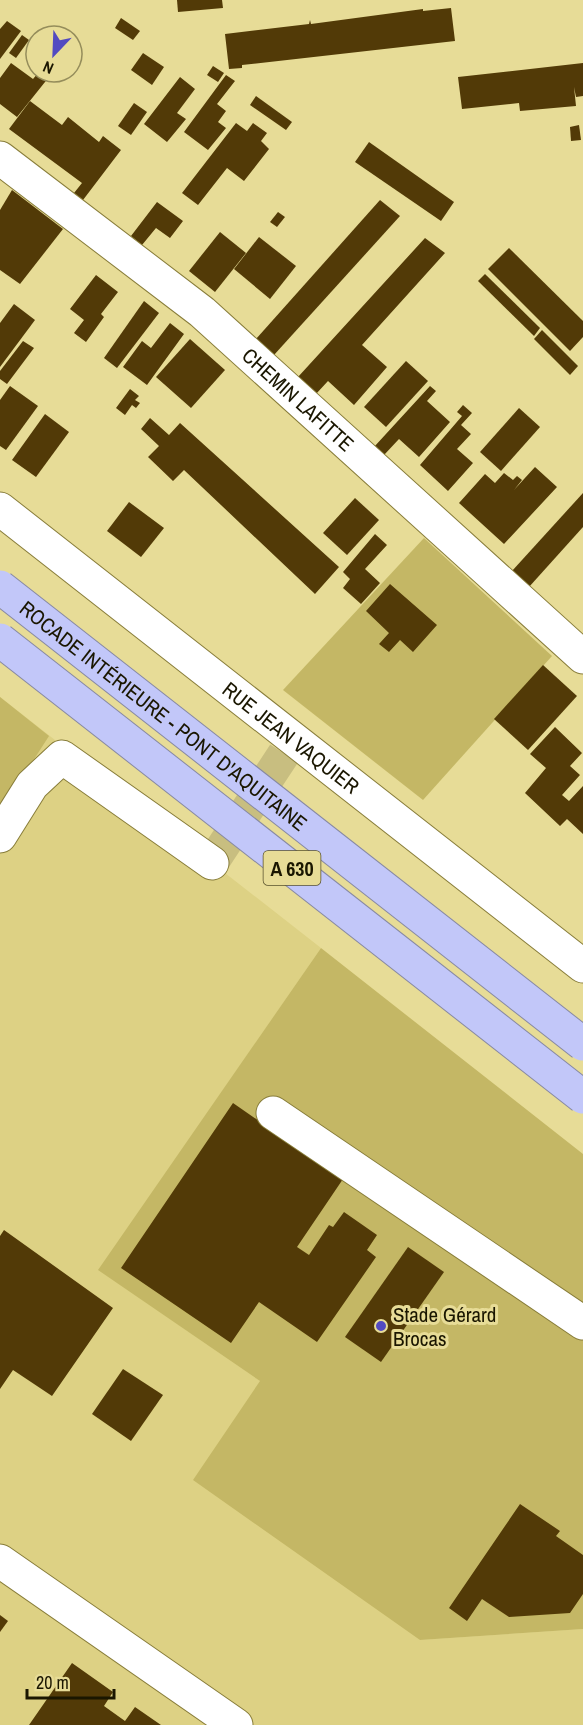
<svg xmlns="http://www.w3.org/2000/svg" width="583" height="1725" font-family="'Archivo Narrow',sans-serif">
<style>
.built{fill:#ddd184}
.green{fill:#c4b765}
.building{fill:#523a07}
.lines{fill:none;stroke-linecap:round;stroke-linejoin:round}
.minor-tunnel{stroke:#c8be80;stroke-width:33;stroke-dasharray:33 16;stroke-linecap:butt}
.minor-casing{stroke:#887d3a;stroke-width:35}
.minor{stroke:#fff;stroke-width:33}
.highway-bridge-casing{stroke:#8789a2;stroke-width:35;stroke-linecap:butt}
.highway-bridge{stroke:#c2c7f9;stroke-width:33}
.poi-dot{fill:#524ac1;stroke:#e7dc97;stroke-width:2}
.labels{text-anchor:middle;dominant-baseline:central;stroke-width:6;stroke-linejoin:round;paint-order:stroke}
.shield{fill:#e7dc97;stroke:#58512d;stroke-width:1.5}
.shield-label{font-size:20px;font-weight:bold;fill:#1a1600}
.street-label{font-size:21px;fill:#1a1600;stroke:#e7dc97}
.poi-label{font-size:21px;fill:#1a1600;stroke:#e7dc97;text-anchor:start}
</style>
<rect width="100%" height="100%" fill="#e7dc97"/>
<!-- built -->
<path class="built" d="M0,697L321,948L99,1270L260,1381L420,1640L583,1629V1725H0Z"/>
<!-- green -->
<g class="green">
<path d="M424,538L552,656L423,800L283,690Z"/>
<path d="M0,697L49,736L0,812Z"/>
<path d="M321,948L583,1154V1629L420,1640L193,1480L260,1381L98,1270Z"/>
</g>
<!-- building -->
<g class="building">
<path d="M177,0H222L223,8L178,12Z"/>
<path d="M451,8L455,41L242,65V68L229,69L225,34L309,24L310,20L311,24L423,9V11Z"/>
<path d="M121,18L140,31L133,40L115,28Z"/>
<path d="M7,21L21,31L0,59V29Z"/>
<path d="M22,35L29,40L16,58L9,53Z"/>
<path d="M143,53L164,67L152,85L131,70Z"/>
<path d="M11,63L33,79L39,72H53L17,117L0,104V78Z"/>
<path d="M583,63V96L576,97L574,87L576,106L520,111L519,103L462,109L458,77Z"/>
<path d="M213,66L224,73L218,82L207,75Z"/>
<path d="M226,75L235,81L217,104L226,111L218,122L226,128L208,150L184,132Z"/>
<path d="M180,77L195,89L177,113L186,119L167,142L144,124Z"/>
<path d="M256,96L292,122L286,130L250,105Z"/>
<path d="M30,101L62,125L68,117L99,142L103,136L121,150L83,200L74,193L82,183L9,129Z"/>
<path d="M134,103L147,112L131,135L118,126Z"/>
<path d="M236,123L247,131L253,123L267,133L261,141L269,149L244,181L227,168L198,205L182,193Z"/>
<path d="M579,125L581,140L571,141L570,127Z"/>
<path d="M369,142L454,202L441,221L355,162Z"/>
<path d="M12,190L63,229L20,284L0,270V210Z"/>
<path d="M380,200L400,216L274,355L256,339Z"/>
<path d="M157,202L183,221L170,238L156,228L142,245L131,236Z"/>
<path d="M278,212L285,217L277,227L270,222Z"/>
<path d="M220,232L246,253L215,292L189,271Z"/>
<path d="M259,237L296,266L270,299L234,269Z"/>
<path d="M425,238L445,253L362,345L387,367L354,405L328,381L316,394L298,377Z"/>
<path d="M509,248L583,321V337L570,351L488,269Z"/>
<path d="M485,274L540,328L534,336L478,281Z"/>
<path d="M96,275L118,292L101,314L104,317L86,342L74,333L84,320L70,309Z"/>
<path d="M144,301L159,313L117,368L104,358Z"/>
<path d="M14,304L35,320L0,367V323Z"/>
<path d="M170,323L184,334L147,385L123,367L142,341L151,348Z"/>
<path d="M542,330L578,366L570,375L534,339Z"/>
<path d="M190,339L225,370L191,408L156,377Z"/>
<path d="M23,341L34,348L7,384L0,379V371Z"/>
<path d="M406,361L428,381L386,427L364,407Z"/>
<path d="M10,386L38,406L6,450L0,446V400Z"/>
<path d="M430,386L436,391L427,401L450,422L419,457L399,439L384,455L374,447Z"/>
<path d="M130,389L139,396L135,400L140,403L136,408L132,405L125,415L116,408Z"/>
<path d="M463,405L472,413L461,425L471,434L457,449L473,463L448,491L420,465L462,416L457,412Z"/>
<path d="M519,408L540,427L501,471L480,452Z"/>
<path d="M45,414L69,432L36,477L12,460Z"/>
<path d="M150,418L169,435L180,423L339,567L315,594L184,470L173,481L148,457L159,446L141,429Z"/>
<path d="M535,467L557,487L504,544L459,503L485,474L495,483L504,473L513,480L517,476L522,480L514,490Z"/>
<path d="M583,493V527L529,587L512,571Z"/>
<path d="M355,498L379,520L347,555L323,533Z"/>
<path d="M129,502L164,528L141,557L107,531Z"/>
<path d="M375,534L387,545L365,569L380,583L361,604L343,588L350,579L343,572Z"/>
<path d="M390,584L437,625L413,652L400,640L389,652L379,644L389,633L366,611Z"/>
<path d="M543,665L577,696L528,750L494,719Z"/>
<path d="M555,727L582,753L570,766L580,775L562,795L569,801L583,786V834L567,819L560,826L525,793L546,768L530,754Z"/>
<path d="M233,1103L343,1179L297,1247L309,1255L329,1225L333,1227L344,1212L377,1235L367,1250L376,1257L317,1342L259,1302L231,1343L121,1268Z"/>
<path d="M4,1230L113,1308L52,1396L13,1370L0,1389V1236Z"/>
<path d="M408,1247L444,1272L381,1362L345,1337Z"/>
<path d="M123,1369L163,1395L131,1441L92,1414Z"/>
<path d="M520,1504L560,1531L556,1536L583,1555V1594L570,1613L509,1617L482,1599L467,1621L449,1608Z"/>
<path d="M0,1615L8,1621L0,1632Z"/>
<path d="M72,1663L113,1692L104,1706L125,1721L135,1707L161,1725H29Z"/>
</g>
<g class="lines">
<!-- minor-tunnel -->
<path class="minor-tunnel" d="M212,863L293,740"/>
<defs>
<g id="minor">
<path id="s1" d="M0,158L202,312L583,657"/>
<path id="s2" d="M0,509L583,966"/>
<path d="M0,836L32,785L62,757L212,863"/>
<path d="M273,1113L583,1323"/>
<path d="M0,1561L236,1725"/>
</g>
</defs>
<!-- minor casing -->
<use href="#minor" class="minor-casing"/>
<!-- minor -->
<use href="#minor" class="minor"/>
<defs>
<g id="highway-bridge">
<path id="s3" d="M0,587L583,1044"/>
<path d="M0,640L583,1097"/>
</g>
</defs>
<!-- highway-bridge casing -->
<use href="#highway-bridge" class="highway-bridge-casing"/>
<!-- highway-bridge -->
<use href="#highway-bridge" class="highway-bridge"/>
</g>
<!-- markers -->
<circle class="poi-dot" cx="381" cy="1326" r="6"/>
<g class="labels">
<!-- shield labels -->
<rect class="shield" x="263.5" y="851" width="57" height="34" rx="4.5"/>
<g class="shield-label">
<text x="292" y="868">A 630</text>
</g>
<!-- street labels -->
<g class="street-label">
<text stroke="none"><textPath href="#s1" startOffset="384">CHEMIN LAFITTE</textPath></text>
<text stroke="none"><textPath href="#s3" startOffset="208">ROCADE INTÉRIEURE - PONT D'AQUITAINE</textPath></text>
<text stroke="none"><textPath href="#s2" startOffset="370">RUE JEAN VAQUIER</textPath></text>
</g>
<!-- poi labels -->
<g class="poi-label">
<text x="393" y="1314">Stade Gérard<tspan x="393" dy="24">Brocas</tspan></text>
</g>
</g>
<!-- north arrow -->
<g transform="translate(54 54) rotate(203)"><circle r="28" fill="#e7dc97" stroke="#958d5b" stroke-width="1.5"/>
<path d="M0-4.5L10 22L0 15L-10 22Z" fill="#524ac1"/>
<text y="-9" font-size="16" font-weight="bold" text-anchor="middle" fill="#1a1600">N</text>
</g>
<!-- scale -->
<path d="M27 1689v9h87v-9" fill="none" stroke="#1a1600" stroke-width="3"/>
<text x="36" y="1689" font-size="18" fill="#1a1600" stroke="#e7dc97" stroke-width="4.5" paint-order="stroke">20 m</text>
</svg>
